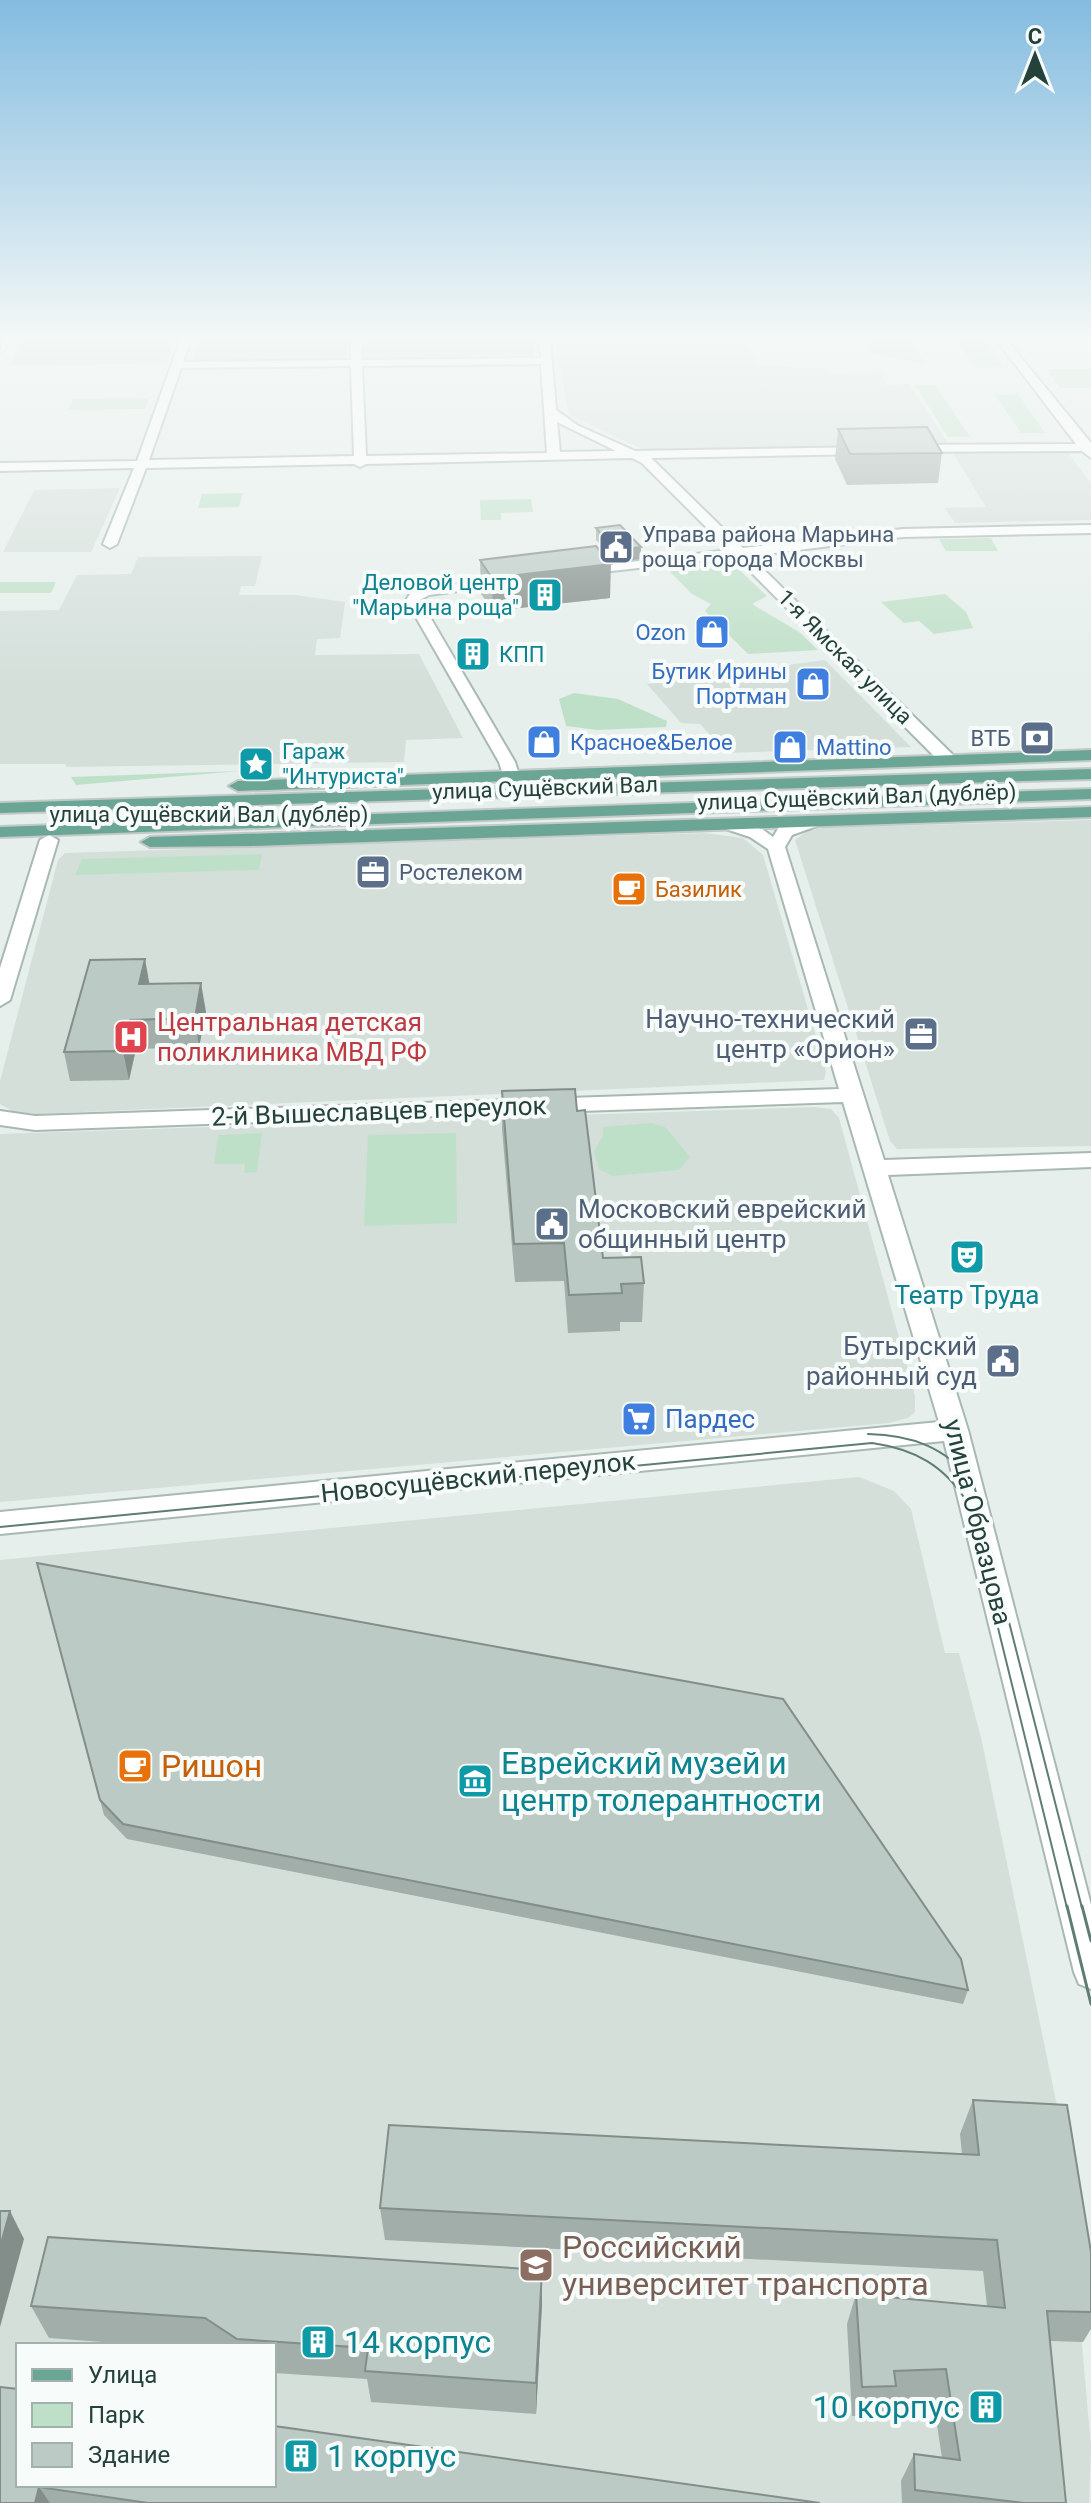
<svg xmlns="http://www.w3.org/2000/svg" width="1091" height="2503" font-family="Roboto,sans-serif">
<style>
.built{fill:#d4dfda;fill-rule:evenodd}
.green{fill:#bfe0c8}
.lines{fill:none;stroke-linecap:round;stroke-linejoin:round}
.minor-casing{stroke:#a8b8b2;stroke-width:4}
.major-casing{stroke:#c2cac8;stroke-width:4}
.minor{fill:#fff;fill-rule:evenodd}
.major{fill:#6aa596;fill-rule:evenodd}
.tram-far1{stroke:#5f7d75;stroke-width:2}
.tram{stroke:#5f7d75;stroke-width:3}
.wall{fill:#a1aea9}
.shaded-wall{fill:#838d89}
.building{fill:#bbcac4;stroke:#838d89;stroke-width:2}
.labels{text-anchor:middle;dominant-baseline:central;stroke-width:8;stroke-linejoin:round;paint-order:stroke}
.far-service-label{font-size:22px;fill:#4e5e75;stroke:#f7fbf9;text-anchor:start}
.far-culture-label{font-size:22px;fill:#0d838f;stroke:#f7fbf9;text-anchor:start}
.far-shop-label{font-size:22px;fill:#366cbe;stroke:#f7fbf9;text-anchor:end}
.far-street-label{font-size:22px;fill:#24423a;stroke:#f7fbf9}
.far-food-label{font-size:22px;fill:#c56008;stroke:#f7fbf9;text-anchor:start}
.service-label{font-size:26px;fill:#4e5e75;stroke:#f7fbf9;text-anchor:end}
.health-label{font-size:26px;fill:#be3a42;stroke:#f7fbf9;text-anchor:start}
.street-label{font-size:26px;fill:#24423a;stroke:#f7fbf9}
.culture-label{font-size:26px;fill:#0d838f;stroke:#f7fbf9}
.shop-label{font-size:26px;fill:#366cbe;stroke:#f7fbf9;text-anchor:start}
.near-culture-label{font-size:32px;fill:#0d838f;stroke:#f7fbf9;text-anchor:start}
.near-food-label{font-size:32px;fill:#c56008;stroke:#f7fbf9;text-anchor:start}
.near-education-label{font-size:32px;fill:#785e54;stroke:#f7fbf9;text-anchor:start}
</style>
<rect width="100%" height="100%" fill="#e6efeb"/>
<!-- built -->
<g class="built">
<path d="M554,338H745L757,365L828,369L830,373L880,372L887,385L909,384L950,446L646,451L569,415Z"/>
<path d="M1060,452L1068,453L1091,483V520L955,523L945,508L986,507L953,453Z"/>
<path d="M120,488L91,552H3L34,490Z"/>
<path d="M262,556L255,586H241L239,595H296L345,602L340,638L317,639L315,655L419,654L463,738L406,740L404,762L66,767V764H0V611L59,610L77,575L131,574L138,557Z"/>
<path d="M825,660L911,747L727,753L700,724L681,723L647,684Z"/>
<path d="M1091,820V1146L897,1149L890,1141L795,840L807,831L824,828Z"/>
<path d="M704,833L743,838L763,855L826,1071L824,1080L36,1114L12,1111L0,1104V1081L58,860L65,853Z"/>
<path d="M814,1107L831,1109L839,1118L915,1396V1412L908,1418L889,1423L0,1502V1134Z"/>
<path d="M859,1477L894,1491L911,1509L945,1653H959L982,1742L1064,2140L1091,2447L1089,2503H0V1560ZM18,2345H274V2485H18Z"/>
</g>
<!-- green -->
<g class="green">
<path d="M175,338L166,363L8,366L23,340Z"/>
<path d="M200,338H349L346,361L192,363Z"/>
<path d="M365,338H534V359L363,361Z"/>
<path d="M955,338H983L1004,367L976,368Z"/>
<path d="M866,341H912L925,364L873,354Z"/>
<path d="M1046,369H1091V388H1060Z"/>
<path d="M915,385H935L970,437H948Z"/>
<path d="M1018,394L1045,433H1021L995,395Z"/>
<path d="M149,398L145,409L68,410L73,399Z"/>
<path d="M243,493L239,507L198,508L202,494Z"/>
<path d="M531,499L533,512L501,513V520H481L480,500Z"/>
<path d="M991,538L998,551H946L939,539Z"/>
<path d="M718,562L734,565L767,596L752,604L799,632L818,650L748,654L705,611L711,604L692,594L670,572L676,567Z"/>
<path d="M0,582H56L51,593H0Z"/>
<path d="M945,594L966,612L973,628L934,634L919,621L904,623L881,602Z"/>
<path d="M574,693L618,699L667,721L666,727L597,730L566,726L559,699Z"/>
<path d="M240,771L76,785L71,777Z"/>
<path d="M262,854L259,870L75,875L82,859Z"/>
<path d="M652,1123L665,1127L690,1157L679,1170L613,1176L599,1169L594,1152L603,1136V1127Z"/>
<path d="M262,1133L257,1172L244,1173L245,1164H214L218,1135Z"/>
<path d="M456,1133L457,1223L364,1226L368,1135Z"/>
</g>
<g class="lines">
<defs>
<g id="minor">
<path d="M3,338H13L0,354Z"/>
<path d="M181,338H191L183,362L351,360V338H361L362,360L541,358L540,338H550L556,410L577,425L635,451L869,447L871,450L865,454L651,458L743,548L903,529L1091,525V533L903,537L750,556L954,756L956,760L948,765L942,764L736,557L576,575V569L581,568L729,550L642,463L632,458L366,464L360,467L354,464L146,468L117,544L110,548L103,544L134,468L0,471V463L137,461ZM541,364L547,453L366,456L362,366ZM351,366L354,456L149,460L181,368ZM557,422L616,451L560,452Z"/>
<path d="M995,338H1005L1091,443V458L1082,451L902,452L900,449L906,445L1076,444Z"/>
<path d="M513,576L520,580L518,583L429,595L420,600L515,762L519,775L511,780L503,775L499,762L406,600L412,591Z"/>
<path d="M811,817L817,818V826L792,835L785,847L884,1160L1091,1153V1167L888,1175L968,1430L1091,1905V1989L1079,1984L1074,1972L944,1441L0,1534V1512L939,1422L843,1102L35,1130L0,1125V1111L35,1116L839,1089L768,849L750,837L714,825L723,820L762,829L773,837L779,827Z"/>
<path d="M49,835L58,840L10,1000L0,1006V968L40,840Z"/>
</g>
<g id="major">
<path d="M1091,750V760L238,791L229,786L238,781Z"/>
<path d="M1091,769V779L0,813V803Z"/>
<path d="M1091,789V799L0,837V827Z"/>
<path d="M1091,807V817L251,846L150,847L141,842L150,837Z"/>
</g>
</defs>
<!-- minor casing -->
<use href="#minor" class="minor-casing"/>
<!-- major casing -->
<use href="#major" class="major-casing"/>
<!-- minor -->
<use href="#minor" class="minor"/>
<!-- major -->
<use href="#major" class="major"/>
<!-- tram-far1 -->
<g class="tram-far1">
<path d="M868,1434C912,1435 944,1447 973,1481L1082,1908"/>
<path d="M0,1527L872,1443C914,1449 944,1465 967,1502L1067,1908"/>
</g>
<!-- tram -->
<g class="tram">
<path d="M1067,1906L1091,2004"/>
<path d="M1082,1906L1091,1941"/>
</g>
</g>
<!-- wall -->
<g class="wall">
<path d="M838,429L942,453L938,483L847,485L835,459Z"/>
<path d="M596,528L641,547L640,559L616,562L596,540Z"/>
<path d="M480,560L610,598L493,611L481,594Z"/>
<path d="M150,984L206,1012L199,1047L136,1049L129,1080L70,1081L64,1052Z"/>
<path d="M502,1091L577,1111L603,1258L644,1283L642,1322H620V1331L568,1333L564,1281L515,1282L502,1129Z"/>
<path d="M100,1800L968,1990L963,2004L127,1839L104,1815Z"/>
<path d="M973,2100L1091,2252V2329L1083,2342L1050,2341L1066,2503H902L901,2481L914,2454L942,2458L933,2398L891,2400L885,2415L852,2416L847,2324L856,2294L987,2306L983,2271L385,2240L380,2208L962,2154L960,2134Z"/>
<path d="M542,2304L536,2414L371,2402L367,2379L274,2373V2345H143L49,2338L31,2306Z"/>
<path d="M0,2387L820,2503H0Z"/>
</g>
<!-- shaded-wall -->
<g class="shaded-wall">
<path d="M641,547L640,559L616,562V550Z"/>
<path d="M611,564L610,598L493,611L492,578Z"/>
<path d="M145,959L150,987L139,984Z"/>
<path d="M201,983L206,1012L199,1047L195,1018Z"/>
<path d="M130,1020L136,1049L129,1080L123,1051Z"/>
<path d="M10,2211L24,2239L0,2327V2247Z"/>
<path d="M542,2270V2304L536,2414V2383Z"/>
<path d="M39,2487L50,2503H35Z"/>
</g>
<!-- building -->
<g class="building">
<path d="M927,427L942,453L850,454L838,429Z"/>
<path d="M620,525L641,547L616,550L596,528Z"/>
<path d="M596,546L611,564L492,578L480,560Z"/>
<path d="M145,959L139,984L201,983L195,1018L130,1020L123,1051L64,1052L90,960Z"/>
<path d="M575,1089L577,1111L585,1110L603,1258L641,1257L644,1283L621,1284L622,1293L569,1295L564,1243L514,1244L502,1091Z"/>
<path d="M37,1563L783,1699L961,1959L968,1990L123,1824L100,1800Z"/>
<path d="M973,2100L1067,2105L1091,2252V2312L1047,2311L1066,2503H1024L915,2490L914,2454L960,2460L946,2369L894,2371L896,2386L862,2387L856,2294L1005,2308L997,2240L380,2208L389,2125L979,2155Z"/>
<path d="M0,2211H10L0,2247Z"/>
<path d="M48,2237L542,2270L536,2383L365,2371L368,2348L237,2339L205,2318L31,2306Z"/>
<path d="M0,2387L18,2389V2485H274V2426L820,2503H148L39,2487L35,2503H0Z"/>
</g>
<!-- sky -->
<linearGradient id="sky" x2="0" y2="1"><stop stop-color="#84bce0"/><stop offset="0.49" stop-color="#f4f8f6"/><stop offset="1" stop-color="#f4f8f6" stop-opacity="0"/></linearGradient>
<rect width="1091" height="688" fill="url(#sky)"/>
<!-- icons -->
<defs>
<symbol id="civic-square" viewBox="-11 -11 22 22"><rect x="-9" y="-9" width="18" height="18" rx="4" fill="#5c6f8a" stroke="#f7fbf9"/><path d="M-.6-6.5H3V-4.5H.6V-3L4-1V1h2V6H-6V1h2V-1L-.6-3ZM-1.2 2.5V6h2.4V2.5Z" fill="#fff"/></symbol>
<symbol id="building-square" viewBox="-11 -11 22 22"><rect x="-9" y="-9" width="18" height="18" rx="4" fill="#0f9aa8" stroke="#f7fbf9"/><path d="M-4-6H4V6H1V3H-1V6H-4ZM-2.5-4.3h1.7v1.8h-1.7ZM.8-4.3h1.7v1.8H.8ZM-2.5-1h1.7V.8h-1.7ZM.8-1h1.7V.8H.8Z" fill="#fff"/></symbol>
<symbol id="shop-square" viewBox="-11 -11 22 22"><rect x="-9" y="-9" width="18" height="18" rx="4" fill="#3f7fe0" stroke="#f7fbf9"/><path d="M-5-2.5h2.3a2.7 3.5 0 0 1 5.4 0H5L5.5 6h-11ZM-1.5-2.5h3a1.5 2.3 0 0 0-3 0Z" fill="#fff"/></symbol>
<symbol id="bank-square" viewBox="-11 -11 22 22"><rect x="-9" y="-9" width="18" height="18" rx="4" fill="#5c6f8a" stroke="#f7fbf9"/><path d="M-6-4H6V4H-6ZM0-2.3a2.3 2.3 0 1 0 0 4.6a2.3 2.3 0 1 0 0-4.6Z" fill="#fff"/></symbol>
<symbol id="sight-square" viewBox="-11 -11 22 22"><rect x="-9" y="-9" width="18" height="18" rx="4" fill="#0f9aa8" stroke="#f7fbf9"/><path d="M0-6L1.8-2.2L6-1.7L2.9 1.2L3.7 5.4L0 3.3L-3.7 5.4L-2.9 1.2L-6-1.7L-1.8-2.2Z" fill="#fff"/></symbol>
<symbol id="office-square" viewBox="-11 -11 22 22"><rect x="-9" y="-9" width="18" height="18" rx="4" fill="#5c6f8a" stroke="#f7fbf9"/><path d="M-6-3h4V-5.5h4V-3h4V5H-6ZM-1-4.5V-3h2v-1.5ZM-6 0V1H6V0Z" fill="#fff"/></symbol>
<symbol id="cafe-square" viewBox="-11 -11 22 22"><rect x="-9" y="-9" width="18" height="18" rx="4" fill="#e8710a" stroke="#f7fbf9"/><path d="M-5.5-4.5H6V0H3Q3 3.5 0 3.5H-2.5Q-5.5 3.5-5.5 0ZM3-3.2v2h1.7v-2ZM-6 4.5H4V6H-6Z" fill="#fff"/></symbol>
<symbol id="hospital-square" viewBox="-11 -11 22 22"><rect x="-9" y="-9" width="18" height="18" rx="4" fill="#e0444e" stroke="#f7fbf9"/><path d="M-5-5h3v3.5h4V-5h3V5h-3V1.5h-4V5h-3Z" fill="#fff"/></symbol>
<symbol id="theatre-square" viewBox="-11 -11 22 22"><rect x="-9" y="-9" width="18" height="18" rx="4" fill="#0f9aa8" stroke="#f7fbf9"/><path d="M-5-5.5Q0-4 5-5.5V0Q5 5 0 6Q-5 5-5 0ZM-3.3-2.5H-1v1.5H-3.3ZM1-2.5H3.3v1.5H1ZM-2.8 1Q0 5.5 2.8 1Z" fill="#fff"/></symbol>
<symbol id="supermarket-square" viewBox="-11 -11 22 22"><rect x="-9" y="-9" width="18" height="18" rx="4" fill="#3f7fe0" stroke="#f7fbf9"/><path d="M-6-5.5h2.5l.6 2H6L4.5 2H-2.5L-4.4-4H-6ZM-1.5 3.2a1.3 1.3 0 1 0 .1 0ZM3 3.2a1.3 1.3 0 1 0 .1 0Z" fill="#fff"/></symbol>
<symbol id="museum-square" viewBox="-11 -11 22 22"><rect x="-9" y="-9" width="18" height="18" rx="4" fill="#0f9aa8" stroke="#f7fbf9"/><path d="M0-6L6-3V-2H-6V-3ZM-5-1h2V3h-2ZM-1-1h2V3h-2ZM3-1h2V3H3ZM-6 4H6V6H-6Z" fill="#fff"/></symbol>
<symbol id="university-square" viewBox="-11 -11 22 22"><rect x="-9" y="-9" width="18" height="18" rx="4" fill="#8d6e63" stroke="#f7fbf9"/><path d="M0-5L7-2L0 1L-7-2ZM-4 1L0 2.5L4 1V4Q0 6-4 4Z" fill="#fff"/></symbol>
</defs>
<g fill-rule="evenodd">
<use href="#civic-square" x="596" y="527" width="40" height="40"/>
<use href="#building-square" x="525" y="575" width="40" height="40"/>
<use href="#shop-square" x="692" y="612" width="40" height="40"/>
<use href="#building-square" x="453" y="634" width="40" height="40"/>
<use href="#shop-square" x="793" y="664" width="40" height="40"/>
<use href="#bank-square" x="1017" y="718" width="40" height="40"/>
<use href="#shop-square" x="524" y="722" width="40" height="40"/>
<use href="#shop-square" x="770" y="727" width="40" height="40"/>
<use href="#sight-square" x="236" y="744" width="40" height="40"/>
<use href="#office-square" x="353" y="852" width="40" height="40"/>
<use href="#cafe-square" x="609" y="869" width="40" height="40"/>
<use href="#office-square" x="901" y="1014" width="40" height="40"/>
<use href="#hospital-square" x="111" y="1017" width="40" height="40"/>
<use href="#civic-square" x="532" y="1204" width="40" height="40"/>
<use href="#theatre-square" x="947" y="1237" width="40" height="40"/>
<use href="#civic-square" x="983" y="1341" width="40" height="40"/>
<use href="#supermarket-square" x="619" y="1399" width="40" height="40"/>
<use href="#cafe-square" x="115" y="1746" width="40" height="40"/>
<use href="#museum-square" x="455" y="1761" width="40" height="40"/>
<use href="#university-square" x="516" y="2245" width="40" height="40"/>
<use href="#building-square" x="298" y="2322" width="40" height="40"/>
<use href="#building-square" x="966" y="2387" width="40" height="40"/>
<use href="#building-square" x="281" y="2436" width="40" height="40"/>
</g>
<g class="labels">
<!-- far-service labels -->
<g class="far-service-label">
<text x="642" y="534">Управа района Марьина<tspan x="642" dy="25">роща города Москвы</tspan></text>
<text x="1011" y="738" text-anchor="end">ВТБ</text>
<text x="399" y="872">Ростелеком</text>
</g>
<!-- far-culture labels -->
<g class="far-culture-label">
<text x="519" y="582" text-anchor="end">Деловой центр<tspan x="519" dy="25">"Марьина роща"</tspan></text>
<text x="499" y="654">КПП</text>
<text x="282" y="751">Гараж<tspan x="282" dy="25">"Интуриста"</tspan></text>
</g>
<!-- far-shop labels -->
<g class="far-shop-label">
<text x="686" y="632">Ozon</text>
<text x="787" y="671">Бутик Ирины<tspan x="787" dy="25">Портман</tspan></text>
<text x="570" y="742" text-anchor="start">Красное&amp;Белое</text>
<text x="816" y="747" text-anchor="start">Mattino</text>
</g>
<!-- far-street labels -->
<g class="far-street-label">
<text transform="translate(845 657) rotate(45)">1-я Ямская улица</text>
<text transform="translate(545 788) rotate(-2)">улица Сущёвский Вал</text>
<text transform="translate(857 797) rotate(-2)">улица Сущёвский Вал (дублёр)</text>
<text x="209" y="814">улица Сущёвский Вал (дублёр)</text>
</g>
<!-- far-food labels -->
<g class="far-food-label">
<text x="655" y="889">Базилик</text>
</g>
<!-- service labels -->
<g class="service-label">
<text x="895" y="1019">Научно-технический<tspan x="895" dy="30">центр «Орион»</tspan></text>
<text x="578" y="1209" text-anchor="start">Московский еврейский<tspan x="578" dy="30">общинный центр</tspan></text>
<text x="977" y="1346">Бутырский<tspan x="977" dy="30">районный суд</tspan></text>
</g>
<!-- health labels -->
<g class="health-label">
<text x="157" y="1022">Центральная детская<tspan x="157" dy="30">поликлиника МВД РФ</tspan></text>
</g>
<!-- street labels -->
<g class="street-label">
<text transform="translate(379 1111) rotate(-2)">2-й Вышеславцев переулок</text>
<text transform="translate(478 1477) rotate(-6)">Новосущёвский переулок</text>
<text transform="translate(978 1522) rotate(76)">улица Образцова</text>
</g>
<!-- culture labels -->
<g class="culture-label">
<text x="967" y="1295">Театр Труда</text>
</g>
<!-- shop labels -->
<g class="shop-label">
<text x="665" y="1419">Пардес</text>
</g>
<!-- near-culture labels -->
<g class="near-culture-label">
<text x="501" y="1763">Еврейский музей и<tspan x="501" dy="37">центр толерантности</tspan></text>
<text x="344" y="2342">14 корпус</text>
<text x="960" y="2407" text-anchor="end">10 корпус</text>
<text x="327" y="2456">1 корпус</text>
</g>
<!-- near-food labels -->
<g class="near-food-label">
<text x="161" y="1766">Ришон</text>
</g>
<!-- near-education labels -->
<g class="near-education-label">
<text x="562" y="2247">Российский<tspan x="562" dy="37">университет транспорта</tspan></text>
</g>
</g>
<!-- legend -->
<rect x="16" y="2343" width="260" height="144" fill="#f7fbf9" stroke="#a3b1ad" stroke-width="2"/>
<rect x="32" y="2369" width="40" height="12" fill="#6aa596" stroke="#a3b1ad" stroke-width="2"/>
<text x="88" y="2383" font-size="24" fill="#24423a">Улица</text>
<rect x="32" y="2403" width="40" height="24" fill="#bfe0c8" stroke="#a3b1ad" stroke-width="2"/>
<text x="88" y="2423" font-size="24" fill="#24423a">Парк</text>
<rect x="32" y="2443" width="40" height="24" fill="#bbcac4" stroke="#a3b1ad" stroke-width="2"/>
<text x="88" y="2463" font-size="24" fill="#24423a">Здание</text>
<!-- north arrow -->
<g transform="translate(1035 56)" stroke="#f7fbf9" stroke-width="6" paint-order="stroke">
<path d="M0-6L14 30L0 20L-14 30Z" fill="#24423a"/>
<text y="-12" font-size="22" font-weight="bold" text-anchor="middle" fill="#24423a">С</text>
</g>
</svg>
